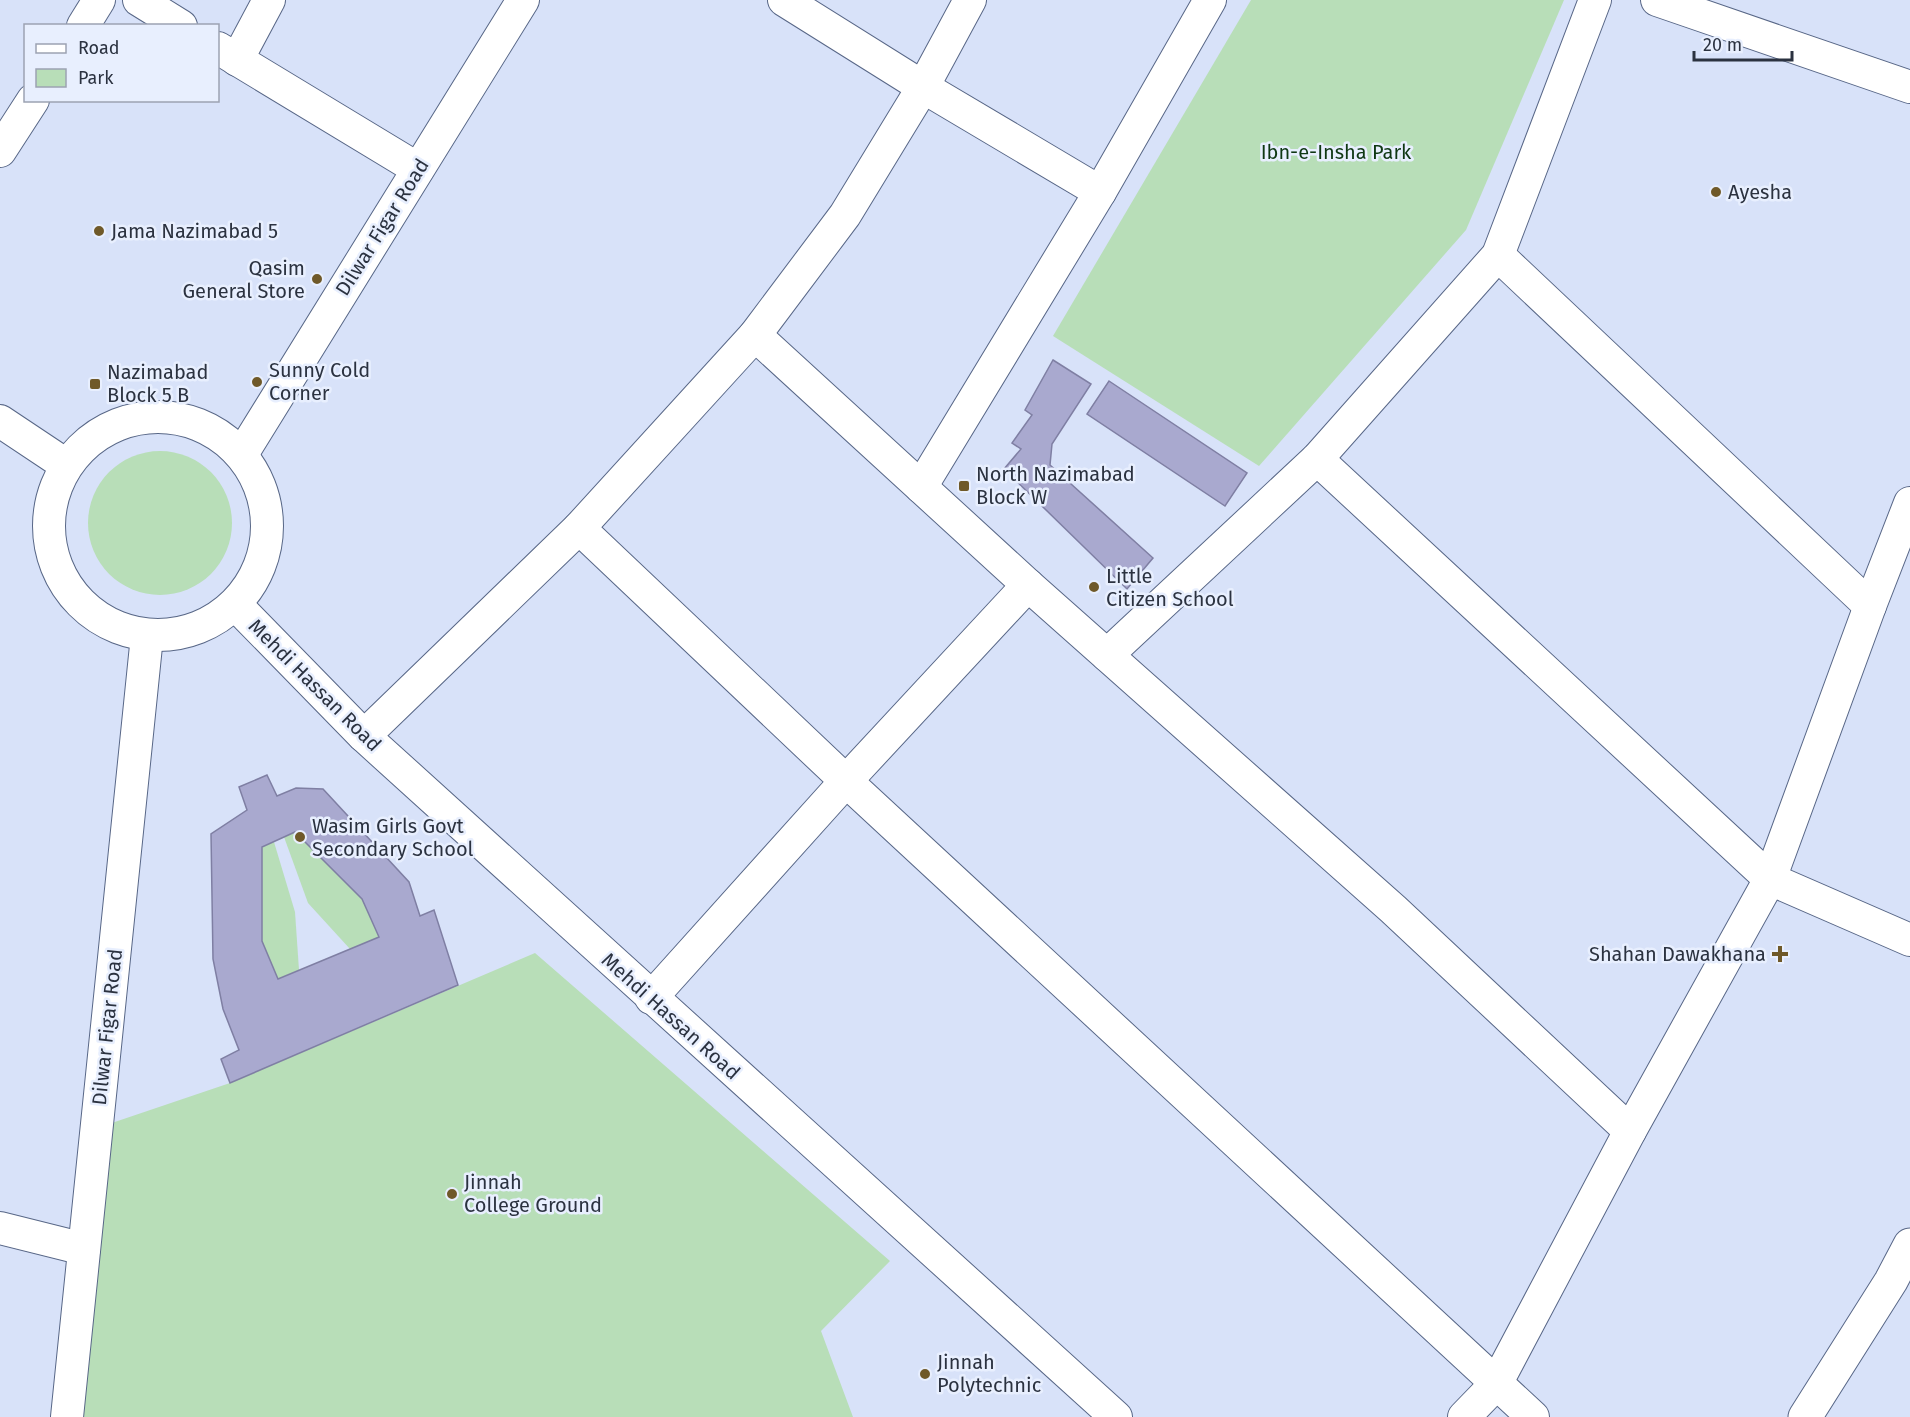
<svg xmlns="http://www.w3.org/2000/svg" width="1910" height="1417" font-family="'Fira Sans',sans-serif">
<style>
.green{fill:#b8deb8}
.building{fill:#a9a9cf;stroke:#7f7fa3;stroke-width:1.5;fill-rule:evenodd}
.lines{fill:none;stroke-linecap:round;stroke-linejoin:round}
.minor-casing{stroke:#586787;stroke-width:34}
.major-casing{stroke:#586787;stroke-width:35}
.minor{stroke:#fff;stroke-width:32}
.major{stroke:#fff;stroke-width:33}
.poi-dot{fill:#6f5929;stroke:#e8effe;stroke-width:2}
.labels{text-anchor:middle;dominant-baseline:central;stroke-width:5;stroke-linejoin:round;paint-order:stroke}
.park-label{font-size:20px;fill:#0f3813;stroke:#e8effe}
.poi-label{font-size:20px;fill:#2b3240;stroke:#e8effe;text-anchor:start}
.street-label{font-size:20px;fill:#2b3240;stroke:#e8effe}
</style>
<rect width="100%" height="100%" fill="#d8e2f9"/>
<!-- green -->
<g class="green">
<path d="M1251,0H1564L1466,230L1259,466L1053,336Z"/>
<circle cx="160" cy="523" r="72"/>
<path d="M295,832L362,899L379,937L350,949L308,903L284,837Z"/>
<path d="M274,842L295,912L299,970L278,979L262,941V847Z"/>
<path d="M535,953L890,1261L821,1331L853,1417H68L97,1128L230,1083Z"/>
</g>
<!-- building -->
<g class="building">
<path d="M1053,360L1091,384L1052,444L1050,465L1153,558L1127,589L1004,469L1021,449L1012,443L1032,415L1025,410Z"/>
<path d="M1109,381L1247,473L1225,506L1087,414Z"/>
<path d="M267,775L277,796L296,788L323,789L409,882L420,916L434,910L458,985L230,1083L221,1059L239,1050L223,1009L213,959L211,834L247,810L239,787ZM295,832L362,899L379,937L278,979L262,941V847Z"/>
</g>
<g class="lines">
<defs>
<g id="minor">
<path d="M139,0L181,26"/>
<path d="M784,0L923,87L1100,192"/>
<path d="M1657,0L1910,87"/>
<path d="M83,26L99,0"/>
<path d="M218,48L418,169"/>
<path d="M237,60L269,0"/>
<path d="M0,151L33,100"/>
<path d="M1498,255L1870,606"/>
<path d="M755,335L1028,585L1393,909L1630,1131"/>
<circle cx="158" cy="526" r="109"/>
<path d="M0,421L66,465"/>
<path d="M242,454L523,0"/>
<path d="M1317,459L1770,879L1910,940"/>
<path d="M921,487L1100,192L1210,0"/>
<path d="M579,528L846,781L1533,1417"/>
<path d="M235,604L364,736L1116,1417"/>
<path d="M1107,655L1317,459L1498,255L1595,0"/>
<path d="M364,736L579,528L755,335L845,215L923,87L970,0"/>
<path d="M651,998L846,781L1028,585"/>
<path d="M0,1228L84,1249"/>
<path d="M67,1417L147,636"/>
<path d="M1464,1417L1496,1384L1630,1131L1770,879L1870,606L1910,503"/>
</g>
<path id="major" d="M1805,1417L1891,1281L1910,1245"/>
</defs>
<!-- minor casing -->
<use href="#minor" class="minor-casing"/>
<!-- major casing -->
<use href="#major" class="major-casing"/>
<!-- minor -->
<use href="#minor" class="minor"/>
<!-- major -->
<use href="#major" class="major"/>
</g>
<!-- markers -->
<g class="poi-dot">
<circle cx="1716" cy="192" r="6"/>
<circle cx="99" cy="231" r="6"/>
<circle cx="317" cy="279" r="6"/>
<circle cx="257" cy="382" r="6"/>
<rect x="89" y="378" width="12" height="12" rx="3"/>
<rect x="958" y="480" width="12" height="12" rx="3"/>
<circle cx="1094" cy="587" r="6"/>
<circle cx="300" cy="837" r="6"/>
<path d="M1777 945h6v6h6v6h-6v6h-6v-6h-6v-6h6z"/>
<circle cx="452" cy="1194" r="6"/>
<circle cx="925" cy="1374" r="6"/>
</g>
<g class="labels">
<!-- park labels -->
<g class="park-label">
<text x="1336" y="152">Ibn-e-Insha Park</text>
</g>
<!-- poi labels -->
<g class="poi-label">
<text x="1728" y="192">Ayesha</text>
<text x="111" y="231">Jama Nazimabad 5</text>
<text x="305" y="268" text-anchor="end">Qasim<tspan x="305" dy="23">General Store</tspan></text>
<text x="269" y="370">Sunny Cold<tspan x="269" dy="23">Corner</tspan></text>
<text x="107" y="372">Nazimabad<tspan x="107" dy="23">Block 5 B</tspan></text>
<text x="976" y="474">North Nazimabad<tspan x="976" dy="23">Block W</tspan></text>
<text x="1106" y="576">Little<tspan x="1106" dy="23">Citizen School</tspan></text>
<text x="312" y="826">Wasim Girls Govt<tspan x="312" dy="23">Secondary School</tspan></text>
<text x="1766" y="954" text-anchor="end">Shahan Dawakhana</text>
<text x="464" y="1182">Jinnah<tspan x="464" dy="23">College Ground</tspan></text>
<text x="937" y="1362">Jinnah<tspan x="937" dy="23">Polytechnic</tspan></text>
</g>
<!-- street labels -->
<g class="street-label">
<text transform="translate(382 227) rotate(-58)">Dilwar Figar Road</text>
<text transform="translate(315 685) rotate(45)">Mehdi Hassan Road</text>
<text transform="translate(671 1016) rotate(42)">Mehdi Hassan Road</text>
<text transform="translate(107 1027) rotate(-84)">Dilwar Figar Road</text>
</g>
</g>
<!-- legend -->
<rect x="24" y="24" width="195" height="78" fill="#e8effe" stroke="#9ca3b2" stroke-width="1.5"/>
<rect x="36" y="44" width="30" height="9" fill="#ffffff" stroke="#9ca3b2" stroke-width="1.5"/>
<text x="78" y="54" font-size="18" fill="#2b3240">Road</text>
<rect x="36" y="69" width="30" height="18" fill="#b8deb8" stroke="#9ca3b2" stroke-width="1.5"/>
<text x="78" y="84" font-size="18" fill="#2b3240">Park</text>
<!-- scale -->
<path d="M1694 51v9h98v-9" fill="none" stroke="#2b3240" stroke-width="3"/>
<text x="1703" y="51" font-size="18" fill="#2b3240" stroke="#e8effe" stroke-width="4.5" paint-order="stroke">20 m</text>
</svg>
